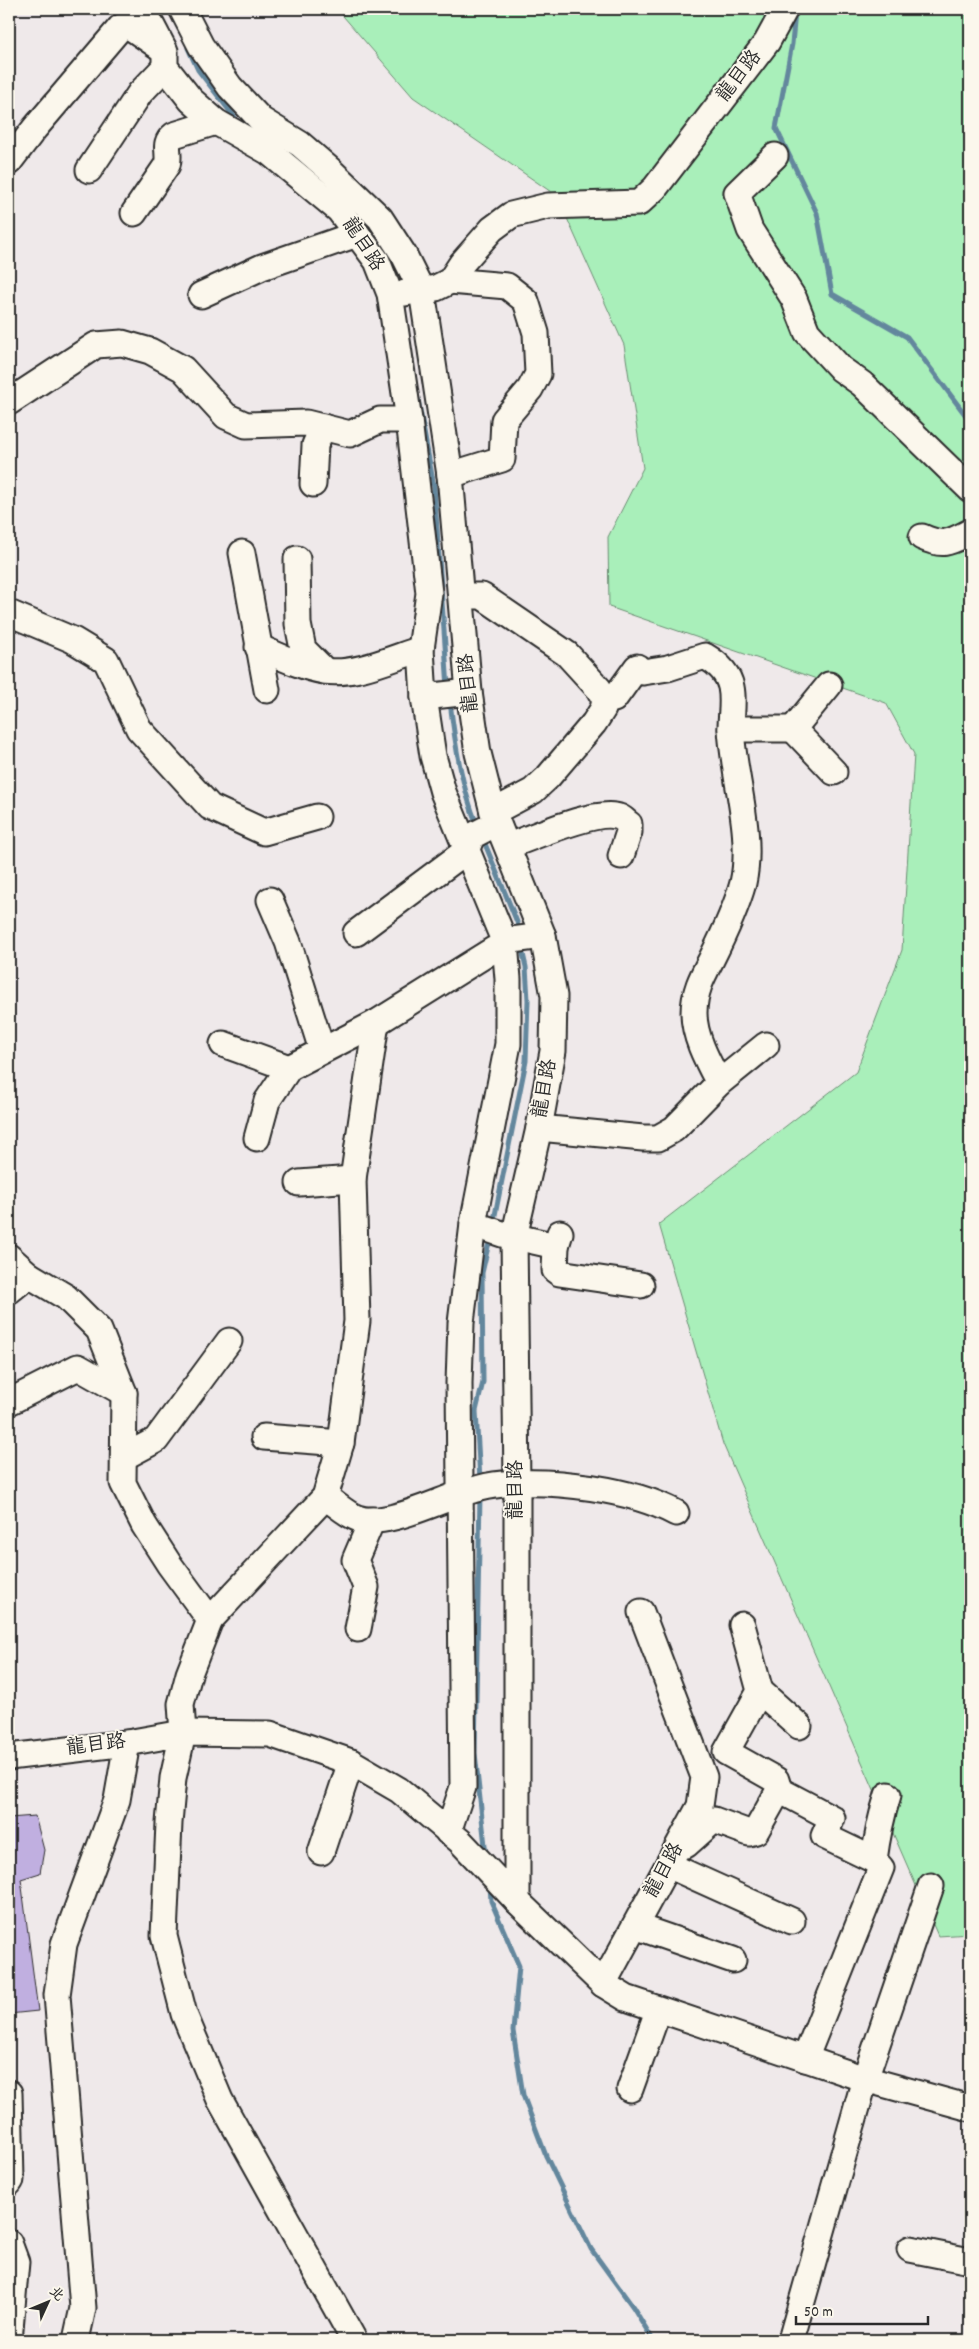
<svg xmlns="http://www.w3.org/2000/svg" width="979" height="2349" font-family="Dekko,'LXGW WenKai TC',sans-serif">
<style>
.green{fill:#a9efba;stroke:#6a8d72}
.lines{fill:none;stroke-linecap:round;stroke-linejoin:round}
.stream{stroke:#64879d;stroke-width:5}
.building{fill:#c0afe0;stroke:#2b2b2b}
.minor-casing{stroke:#2b2b2b;stroke-width:29}
.minor{stroke:#fbf7ec;stroke-width:25}
.labels{text-anchor:middle;dominant-baseline:central;stroke-width:4;stroke-linejoin:round;paint-order:stroke}
.street-label{font-size:20px;fill:#2b2b2b;stroke:#fbf7ec}
</style>
<rect width="100%" height="100%" fill="#efe9ea"/>
<filter id="ink" filterUnits="userSpaceOnUse"><feTurbulence type="fractalNoise" baseFrequency=".02" numOctaves="2"/><feDisplacementMap in="SourceGraphic" scale="10" xChannelSelector="R" yChannelSelector="G"/><feConvolveMatrix kernelMatrix="1 2 1 2 8 2 1 2 1" color-interpolation-filters="sRGB"/></filter>
<g filter="url(#ink)">
<!-- green -->
<path class="green" d="M337,9H970V1934L938,1936L723,1444L659,1224L856,1072L902,950L914,754L886,703L609,607L608,537L643,468L624,345L557,196L413,97Z"/>
<g class="lines">
<!-- stream -->
<g class="stream">
<path d="M795,12L792,44L776,128L817,213L832,294L907,337L970,421"/>
<path d="M188,48L198,70L239,123"/>
<path d="M418,399L434,487L448,688"/>
<path d="M450,702C455,743 461,785 477,825"/>
<path d="M483,839L517,922L519,931"/>
<path d="M493,1225L526,1061L528,1000L526,967L521,945"/>
<path d="M480,1480L476,1411L483,1382L482,1273L490,1238"/>
<path d="M480,1496L475,1753L486,1855"/>
<path d="M490,1885L491,1901L519,1966L513,2031L523,2095L546,2156L591,2249L633,2307L653,2340"/>
</g>
</g>
<!-- building -->
<path class="building" d="M35,1816L44,1850L40,1873L21,1879L38,2011L9,2014V1818Z"/>
<g class="lines">
<defs>
<g id="minor">
<path d="M143,9L165,51V67L191,100L216,122L269,152L339,210L377,261L390,294L409,420L429,593L421,649L424,697L433,756L443,792L505,943L508,979V1044L473,1224L461,1323L459,1383L463,1787L448,1832"/>
<path d="M182,9L201,46L230,87L261,120L300,144L330,170L380,218L404,255L422,291L450,475L469,692L478,753L493,812L543,936L554,996L553,1051L539,1128L514,1237L517,1483V1901"/>
<path d="M775,156L737,193L750,230L794,299L807,332L841,369L862,384L970,489"/>
<path d="M9,162L35,128L120,28L126,24L161,48"/>
<path d="M89,170L140,93L165,67"/>
<path d="M134,213L167,165C171,152 162,144 174,135L216,122"/>
<path d="M450,281L507,286L526,301L536,333L538,374L530,389L504,420L502,459L450,475"/>
<path d="M405,293L436,288L450,281L462,263L492,229L511,215L548,206L639,203L655,188L767,42L785,9"/>
<path d="M201,295L262,267L357,234"/>
<path d="M9,402L96,345L122,343L150,351L183,369L226,416L246,425L306,423L350,434L380,420H409"/>
<path d="M313,484L315,445L323,427"/>
<path d="M922,537C944,547 950,542 970,532"/>
<path d="M242,553L267,690"/>
<path d="M297,559L298,624L303,649L325,671"/>
<path d="M462,596H482L567,654L599,689L605,700L603,709L594,723L548,777L533,791L493,812"/>
<path d="M9,613L73,640L106,660L139,729L210,807L264,832L317,817"/>
<path d="M258,647C279,656 301,667 324,671C355,676 392,658 421,649"/>
<path d="M829,685L793,729L834,772"/>
<path d="M424,697L469,692"/>
<path d="M605,700L614,699L637,667L643,672L668,668L705,656C717,663 728,672 731,687C734,701 731,714 731,728C733,776 754,834 743,883C736,909 723,936 711,960C702,977 694,992 694,1013C694,1037 708,1062 719,1083"/>
<path d="M731,729H793"/>
<path d="M508,846C531,838 598,808 619,817C623,818 626,822 629,824V832L621,856"/>
<path d="M270,900L288,942L322,1050"/>
<path d="M356,933L466,851L472,836L497,823"/>
<path d="M223,1044L289,1068"/>
<path d="M539,1128L643,1138H658L674,1129L719,1083L766,1045"/>
<path d="M257,1138L267,1101L289,1068L376,1023L493,950L512,940L543,936"/>
<path d="M299,1183L353,1179"/>
<path d="M473,1224L502,1234L556,1246"/>
<path d="M560,1233L556,1246L555,1270L559,1273L641,1285"/>
<path d="M9,1257L29,1275L66,1297L99,1330L124,1393L123,1483L144,1525L169,1564L210,1620"/>
<path d="M9,1291L29,1275"/>
<path d="M9,1402L78,1367L124,1393"/>
<path d="M264,1437L341,1443"/>
<path d="M124,1457L156,1440L229,1341"/>
<path d="M325,1497C335,1503 346,1514 357,1518C386,1529 444,1497 473,1490C482,1487 493,1485 503,1484C553,1479 632,1489 676,1513"/>
<path d="M742,1625L760,1691L726,1752L776,1780L779,1790"/>
<path d="M358,1629L366,1587L355,1560L372,1520"/>
<path d="M760,1691L799,1726"/>
<path d="M9,1757L127,1743L183,1733L270,1734L351,1762L399,1790L460,1841L517,1901L603,1984L626,1998L865,2079L970,2108"/>
<path d="M686,1845L714,1820L749,1833L756,1831L779,1790L832,1818L824,1836L874,1860"/>
<path d="M321,1852L351,1762"/>
<path d="M668,1865L792,1921"/>
<path d="M635,1926L733,1960"/>
<path d="M603,1984L700,1806L704,1777L641,1612"/>
<path d="M805,2059L881,1868L874,1860C877,1837 881,1817 888,1795"/>
<path d="M630,2089L658,2011"/>
<path d="M9,2093L11,2180L9,2183"/>
<path d="M9,2243L16,2262L9,2340"/>
<path d="M910,2249L970,2261"/>
<path d="M76,2340L83,2308L57,1995L64,1944L117,1800L127,1743"/>
<path d="M354,2340L220,2100L184,2014L164,1936L169,1823L173,1778L183,1733L181,1704L189,1674L210,1620L325,1497L341,1443L357,1321L353,1179L376,1023"/>
<path d="M791,2340L865,2079L931,1886"/>
</g>
</defs>
<!-- minor casing -->
<use href="#minor" class="minor-casing"/>
<!-- minor -->
<use href="#minor" class="minor"/>
</g>
</g>
<g class="labels">
<!-- street labels -->
<g class="street-label">
<text transform="translate(740 77) rotate(-52)">龍目路</text>
<text transform="translate(362 245) rotate(57)">龍目路</text>
<text transform="translate(470 683) rotate(-96)">龍目路</text>
<text transform="translate(546 1089) rotate(-80)">龍目路</text>
<text transform="translate(517 1490) rotate(-90)">龍目路</text>
<text transform="translate(96 1746) rotate(-7)">龍目路</text>
<text transform="translate(665 1871) rotate(-61)">龍目路</text>
</g>
</g>
<!-- margin -->
<rect width="979" height="2349" fill="none" stroke="#fbf7ec" stroke-width="30"/>
<rect x="15" y="15" width="949" height="2319" fill="none" stroke="#2b2b2b" stroke-width="2" filter="url(#ink)"/>
<!-- north arrow -->
<g transform="translate(48 2302) rotate(46)" stroke="#fbf7ec" stroke-width="4" paint-order="stroke">
<path d="M0-4L9 19L0 12L-9 19Z" fill="#2b2b2b"/>
<text y="-8" font-size="14" font-weight="bold" text-anchor="middle" fill="#2b2b2b">北</text>
</g>
<!-- scale -->
<path d="M796 2316v8h132v-8" fill="none" stroke="#2b2b2b" stroke-width="2.5"/>
<text x="804" y="2316" font-size="15" fill="#2b2b2b" stroke="#fbf7ec" stroke-width="4" paint-order="stroke">50 m</text>
</svg>
